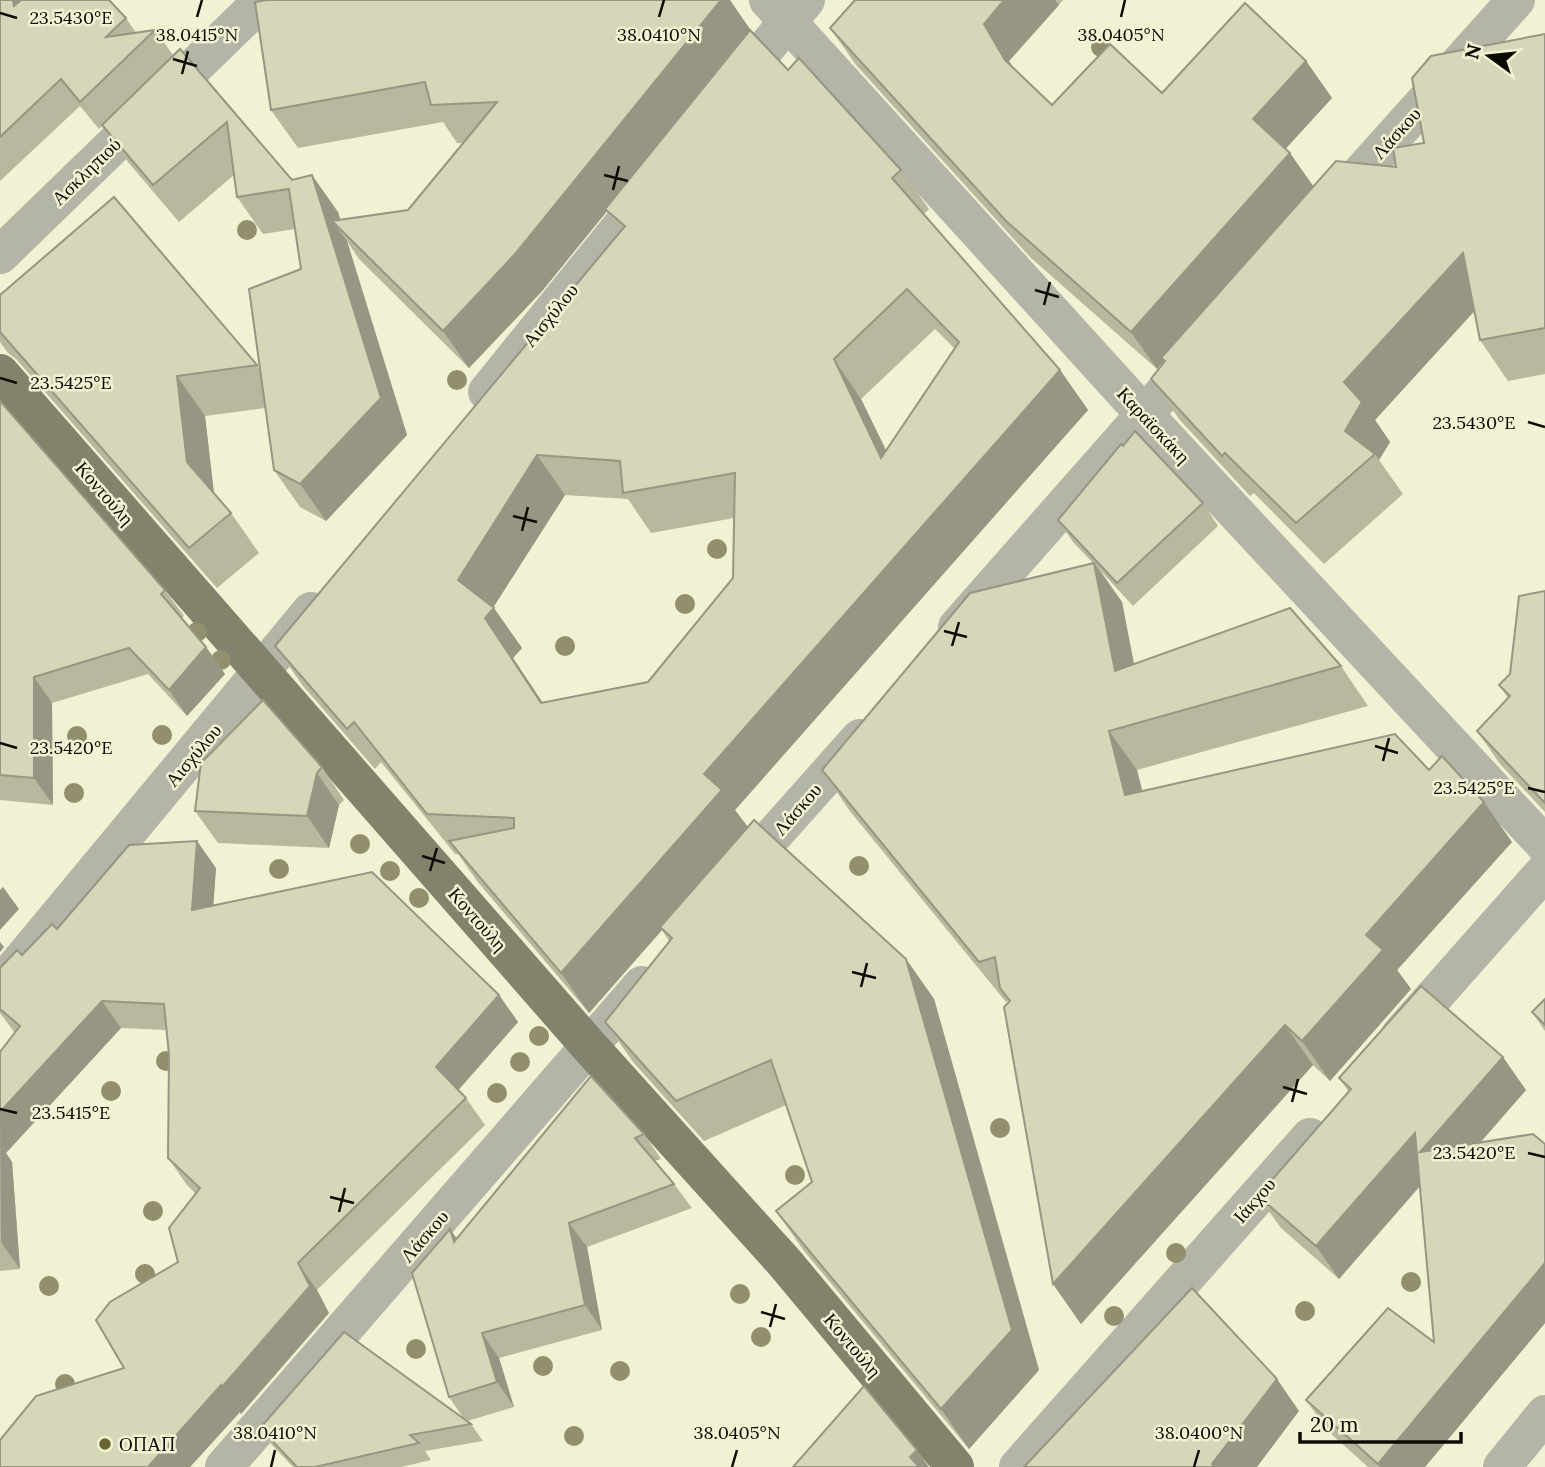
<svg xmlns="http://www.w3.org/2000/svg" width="1545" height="1467" font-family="Lora,serif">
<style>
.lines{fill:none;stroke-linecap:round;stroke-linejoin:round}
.minor{stroke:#b4b4a7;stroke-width:38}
.major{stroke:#83826c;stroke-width:38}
.tree{fill:#918f6d}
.wall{fill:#b9b89f;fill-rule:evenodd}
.shaded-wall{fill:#969682}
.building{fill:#d7d6b9;stroke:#969682;stroke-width:2;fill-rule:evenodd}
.ticks{fill:none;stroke:#0c0c04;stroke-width:2.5}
.poi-dot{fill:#696531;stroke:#f2f1d3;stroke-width:2.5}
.labels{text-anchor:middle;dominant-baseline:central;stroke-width:5;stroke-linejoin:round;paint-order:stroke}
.street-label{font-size:19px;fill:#0c0c04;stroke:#f2f1d3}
.poi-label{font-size:19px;fill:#0c0c04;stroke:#f2f1d3;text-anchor:start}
.ticks-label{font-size:18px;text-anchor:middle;fill:#0c0c04;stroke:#f2f1d3;stroke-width:5;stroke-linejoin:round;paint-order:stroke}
</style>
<rect width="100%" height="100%" fill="#f2f1d3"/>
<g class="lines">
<!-- minor -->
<g class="minor">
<path d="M768,0L1144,414L1545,845"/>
<path d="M733,87L806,0"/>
<path d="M1334,203L1516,0"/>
<path d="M0,255L263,0"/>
<path d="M487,392L652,188"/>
<path d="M957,627L1195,357"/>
<path d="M737,876L860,738"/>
<path d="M0,986L311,611"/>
<path d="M1400,1035L1545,871"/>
<path d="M224,1467L642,985"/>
<path d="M1018,1467L1310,1137"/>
<path d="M1502,1467L1545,1414"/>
</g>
<!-- major -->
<path class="major" d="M0,373L589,1046L785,1263L955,1467"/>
</g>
<!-- trees -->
<g class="tree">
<circle cx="1101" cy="47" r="10"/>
<circle cx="247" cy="230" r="10"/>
<circle cx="457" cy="380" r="10"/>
<circle cx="717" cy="549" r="10"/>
<circle cx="685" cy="604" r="10"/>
<circle cx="197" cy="632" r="10"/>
<circle cx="565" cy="646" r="10"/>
<circle cx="221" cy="660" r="10"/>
<circle cx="162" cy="735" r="10"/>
<circle cx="77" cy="736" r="10"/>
<circle cx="74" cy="793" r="10"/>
<circle cx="360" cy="844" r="10"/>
<circle cx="859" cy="866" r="10"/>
<circle cx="279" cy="869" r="10"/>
<circle cx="390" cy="871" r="10"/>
<circle cx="419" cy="898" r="10"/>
<circle cx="539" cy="1036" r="10"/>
<circle cx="166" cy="1061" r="10"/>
<circle cx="520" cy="1062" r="10"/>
<circle cx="111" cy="1091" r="10"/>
<circle cx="497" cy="1093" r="10"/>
<circle cx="1000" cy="1128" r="10"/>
<circle cx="795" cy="1175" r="10"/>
<circle cx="153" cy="1211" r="10"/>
<circle cx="1176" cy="1253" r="10"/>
<circle cx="145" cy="1274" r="10"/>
<circle cx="1411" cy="1282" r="10"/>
<circle cx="49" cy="1286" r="10"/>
<circle cx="740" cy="1294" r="10"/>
<circle cx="1305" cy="1311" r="10"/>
<circle cx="1114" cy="1316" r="10"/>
<circle cx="761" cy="1337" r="10"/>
<circle cx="416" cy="1349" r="10"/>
<circle cx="543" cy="1366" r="10"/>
<circle cx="620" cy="1371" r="10"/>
<circle cx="65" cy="1384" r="10"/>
<circle cx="574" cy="1436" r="10"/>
</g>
<!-- wall -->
<g class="wall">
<path d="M0,0L126,18L136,33L155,30L173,55L292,180L338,212L340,220L408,210L464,143H457L443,122L298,148L271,110L255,2L752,32L788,70L901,170L929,209L923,215L1060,370L1088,410L735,810L748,827L906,959L934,999L1039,1370L969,1449L804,1251L776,1211L812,1182L786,1105L704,1141L633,1062L605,1022L669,941L662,930L589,1013L477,881L458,854H455L381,762L375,769L303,686L275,646L621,231L607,211L543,290L469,368L359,259L347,241L407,435L326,521L300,507L274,470L265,408L205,416L214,494L231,513L259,553L217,588L16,359L8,353L0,342V295L257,365L260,370L301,269L295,229L263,234L237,197L234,175L179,222L128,162L102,126L99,129L80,106L0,181ZM935,329L955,349L886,450L861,399ZM565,495L628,499L651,533L734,518L733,578L648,682L542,702L513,658L522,648L493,608Z"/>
<path d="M855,0H1063L1009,61L1014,69L1052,105L1162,93L1306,61L1332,98L1285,149L1314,187L1396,167L1545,34V374L1508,381L1480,340L1474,311L1375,420L1390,442L1379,460L1403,494L1324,564L1254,493L1250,496L1179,419L1151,379L1165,362L1164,361L1157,369L1031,258L856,65L830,28Z"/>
<path d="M0,401L165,590L184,616L182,618L206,647L225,674L187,716L148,674L52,703L53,805L0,800Z"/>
<path d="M1203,503L1218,526L1133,606L1100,570L1122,602L1134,665L1341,666L1368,706L1137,770L1142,791L1429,770L1512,842L1397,970L1411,989L1330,1081L1313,1065L1081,1324L1053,1284L1010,1002L1009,1001L1006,1002L849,810L822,770L1093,563L1073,542L1058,520Z"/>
<path d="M1545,591V812L1500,764L1477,731L1508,698L1499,685L1510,674Z"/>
<path d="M322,767L344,800L339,805L329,848L218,843L195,811Z"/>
<path d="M216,868L213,906L499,995L518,1022L458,1090L466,1098L485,1125L317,1290L329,1313L241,1414L240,1412L190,1467H0L124,1368L178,1262L196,1194L187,1185L168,1158L169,1055L167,1030L121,1028L6,1153L12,1162L20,1269L0,1271V1052L15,1033L0,1013V968L22,955L57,929Z"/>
<path d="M1545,999V1031L1532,1012Z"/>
<path d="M591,1076L644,1134L661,1159L655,1161L674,1184L692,1208L587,1247L602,1330L499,1358L514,1407L467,1421L471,1424L483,1441L425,1451L431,1460L401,1467H293L272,1445L260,1428L464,1419L449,1397L457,1238Z"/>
<path d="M1339,1078L1526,1090L1480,1143L1545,1144V1323L1425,1467H1368L1329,1432L1306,1400L1434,1342L1420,1186L1339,1279L1281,1228L1258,1196L1349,1092Z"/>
</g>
<!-- shaded-wall -->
<g class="shaded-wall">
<path d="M13,0H26L14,6Z"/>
<path d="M721,0H730L752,32L607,211L605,209L607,211L543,290L469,368L443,331Z"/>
<path d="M1004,0H1055L1059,5L1009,61L1031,97L1005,60L984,24Z"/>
<path d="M1306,61L1332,98L1279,156L1253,119Z"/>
<path d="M1290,153L1316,190L1161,358L1164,361L1157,369L1131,332Z"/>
<path d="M312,175L338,212L344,232L332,221L347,241L407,435L326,521L300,484Z"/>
<path d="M1463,253L1491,293L1375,420L1390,442L1379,460L1375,454L1345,431L1344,382Z"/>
<path d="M834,359L861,399L909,498L881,458Z"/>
<path d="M1060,370L1088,410L735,810L750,830L660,927L662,930L589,1013L561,973L704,774Z"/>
<path d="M177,376L205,416L215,502L187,462Z"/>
<path d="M537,455L565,495L492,609L494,608L522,648L513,658L569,742L458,580Z"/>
<path d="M1094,563L1122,602L1143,711L1115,671Z"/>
<path d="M206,647L225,674L187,716L169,690Z"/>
<path d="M34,677L52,703L53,805L34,778Z"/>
<path d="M1109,731L1137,770L1153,834L1125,795Z"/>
<path d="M317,773L339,805L329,848L307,816Z"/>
<path d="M1484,802L1512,842L1397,970L1411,989L1330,1081L1302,1041L1366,935Z"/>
<path d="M197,841L216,868L211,937L192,910Z"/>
<path d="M3,887L19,909L0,930V890Z"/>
<path d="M0,942L4,947L0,952Z"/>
<path d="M906,959L934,999L1039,1370L969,1449L941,1409Z"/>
<path d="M499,995L518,1022L455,1094L436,1067Z"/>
<path d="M102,1001L121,1028L6,1153L12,1162L20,1269L1,1242L0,1112Z"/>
<path d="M1285,1025L1313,1065L1081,1324L1053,1284Z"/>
<path d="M1503,1057L1526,1090L1443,1185L1433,1171L1339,1279L1316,1246L1415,1133Z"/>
<path d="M569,1223L587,1247L602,1330L585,1305Z"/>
<path d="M450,1229L467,1253L454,1242Z"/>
<path d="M298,1263L317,1290L329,1313L241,1414L222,1387Z"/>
<path d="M1545,1263V1323L1425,1467H1380L1378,1464Z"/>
<path d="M482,1333L499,1358L514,1407L497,1382Z"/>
<path d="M1277,1379L1299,1411L1257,1467H1214L1212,1464Z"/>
<path d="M221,1385L240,1412L190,1467H148Z"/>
<path d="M917,1450L929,1467H917L910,1457Z"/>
</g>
<!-- building -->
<g class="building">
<path d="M0,0H13L14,6L21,0H109L126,18L106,37L155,30L80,102L61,79L0,137Z"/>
<path d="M267,0H721L516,253L443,331L332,221L408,210L497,102L431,105L425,82L271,110L255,2Z"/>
<path d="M855,0H1004L984,24L1005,60L1052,105L1110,44L1162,93L1245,3L1306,61L1253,119L1290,153L1131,332L1006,221L830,28Z"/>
<path d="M750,30L788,70L799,58L901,170L892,178L1060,370L704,774L722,790L561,973L449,841L514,828V818L427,814L354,722L347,729L275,646L625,226L605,209ZM907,289L959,342L881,458L834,359ZM537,455L620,461L623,493L735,473L733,578L648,682L541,703L485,618L494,608L458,580Z"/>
<path d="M1545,34V328L1480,340L1463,253L1344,382L1362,402L1345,431L1375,454L1296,523L1225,453L1222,456L1151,379L1165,361L1161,358L1336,161L1396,167L1393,148L1424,143L1412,78L1431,56Z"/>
<path d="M180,49L292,180L312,175L381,398L300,484L274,470L249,289L301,269L289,189L237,197L227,122L153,185L102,125Z"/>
<path d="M114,197L257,365L177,376L187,462L231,513L189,548L0,332V295Z"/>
<path d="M0,401L165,590L161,594L206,647L169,690L129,648L34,677V778L0,775Z"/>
<path d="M1135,431L1203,503L1117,583L1058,520L1121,444L1123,446Z"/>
<path d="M1094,563L1115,671L1290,608L1341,666L1109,731L1125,795L1395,734L1429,770L1442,756L1484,802L1366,935L1383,950L1302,1041L1285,1025L1053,1284L1004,1007L1010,1001L1000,988L995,957L979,962L822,770L970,593Z"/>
<path d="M1545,591V803L1477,731L1510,696L1499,685L1510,674L1519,596Z"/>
<path d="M263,700L322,767L317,773L307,816L195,811L201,763Z"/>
<path d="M754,820L906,959L1012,1330L941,1409L776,1211L812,1182L771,1060L676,1101L605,1022L672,938L660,927Z"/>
<path d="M197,841L192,910L372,872L499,995L436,1067L466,1098L298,1263L310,1286L222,1387L221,1385L148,1467H0V1440L36,1396L124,1368L96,1320L110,1302L178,1262L169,1228L200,1188L168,1158L169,1055L164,1004L102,1001L0,1112V1052L20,1026L0,1009V968L17,950L22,955L52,924L57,929L129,845Z"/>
<path d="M1421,986L1503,1057L1420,1152L1533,1134L1545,1144V1263L1378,1464L1306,1400L1388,1308L1434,1342L1415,1133L1316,1246L1258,1196L1351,1089L1339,1078Z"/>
<path d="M1545,999V1025L1532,1012Z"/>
<path d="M591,1076L644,1134L635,1138L674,1184L569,1223L585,1305L482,1333L497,1382L449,1397L412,1273L450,1229L454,1242Z"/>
<path d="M1192,1288L1277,1379L1212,1464L1215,1467H1024Z"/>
<path d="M344,1332L471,1424L410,1435L419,1443L315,1467H297L260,1428Z"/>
<path d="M864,1386L917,1450L910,1457L919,1467H793Z"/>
</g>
<!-- ticks -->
<path class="ticks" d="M0,13L17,18M197,17L202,0M659,17L664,0M1121,17L1125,0M173,59L197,66M182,74L188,51M604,175L628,181M613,190L619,166M1035,290L1059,297M1044,305L1050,282M0,378L17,383M1528,422L1545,427M513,516L537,522M522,531L528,507M944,631L967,637M952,646L959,622M0,743L17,748M1375,746L1398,753M1383,761L1389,738M1528,788L1545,792M422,856L445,863M430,871L437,848M852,972L876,978M861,987L867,963M1283,1087L1307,1094M1292,1102L1298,1079M0,1109L17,1113M1528,1153L1545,1157M330,1197L354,1203M339,1212L345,1188M761,1312L785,1319M770,1327L776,1304M271,1467L275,1450M732,1467L737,1450M1194,1467L1199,1450"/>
<!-- markers -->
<circle class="poi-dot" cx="105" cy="1444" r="7"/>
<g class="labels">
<!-- street labels -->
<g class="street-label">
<text transform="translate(1396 133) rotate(-48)">Λάσκου</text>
<text transform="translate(86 171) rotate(-44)">Ασκληπιού</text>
<text transform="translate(550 315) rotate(-51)">Αισχύλου</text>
<text transform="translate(1154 425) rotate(47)">Καραϊσκάκη</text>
<text transform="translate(105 493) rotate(49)">Κοντούλη</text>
<text transform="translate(193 755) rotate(-50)">Αισχύλου</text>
<text transform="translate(797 809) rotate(-49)">Λάσκου</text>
<text transform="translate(478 919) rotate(49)">Κοντούλη</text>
<text transform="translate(1254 1200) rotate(-49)">Ιάκχου</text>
<text transform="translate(424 1236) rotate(-49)">Λάσκου</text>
<text transform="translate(853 1345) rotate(50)">Κοντούλη</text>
</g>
<!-- poi labels -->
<g class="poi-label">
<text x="119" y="1444">ΟΠΑΠ</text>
</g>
</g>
<g class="ticks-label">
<text x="71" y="24">23.5430°E</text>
<text x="659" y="41">38.0410°N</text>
<text x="1121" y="41">38.0405°N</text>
<text x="197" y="41">38.0415°N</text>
<text x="71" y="389">23.5425°E</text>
<text x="1474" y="429">23.5430°E</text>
<text x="71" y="754">23.5420°E</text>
<text x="1474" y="794">23.5425°E</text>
<text x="71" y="1119">23.5415°E</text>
<text x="1474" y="1159">23.5420°E</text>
<text x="275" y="1439">38.0410°N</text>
<text x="737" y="1439">38.0405°N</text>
<text x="1199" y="1439">38.0400°N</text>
</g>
<!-- north arrow -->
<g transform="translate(1489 56) rotate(285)" stroke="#f2f1d3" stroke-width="5" paint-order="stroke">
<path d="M0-5L12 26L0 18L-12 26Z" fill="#0c0c04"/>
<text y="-10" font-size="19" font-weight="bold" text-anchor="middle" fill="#0c0c04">N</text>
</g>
<!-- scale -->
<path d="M1300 1432v10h161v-10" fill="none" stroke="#0c0c04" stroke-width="3.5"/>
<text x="1310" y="1432" font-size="21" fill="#0c0c04" stroke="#f2f1d3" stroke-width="5" paint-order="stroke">20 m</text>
</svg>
